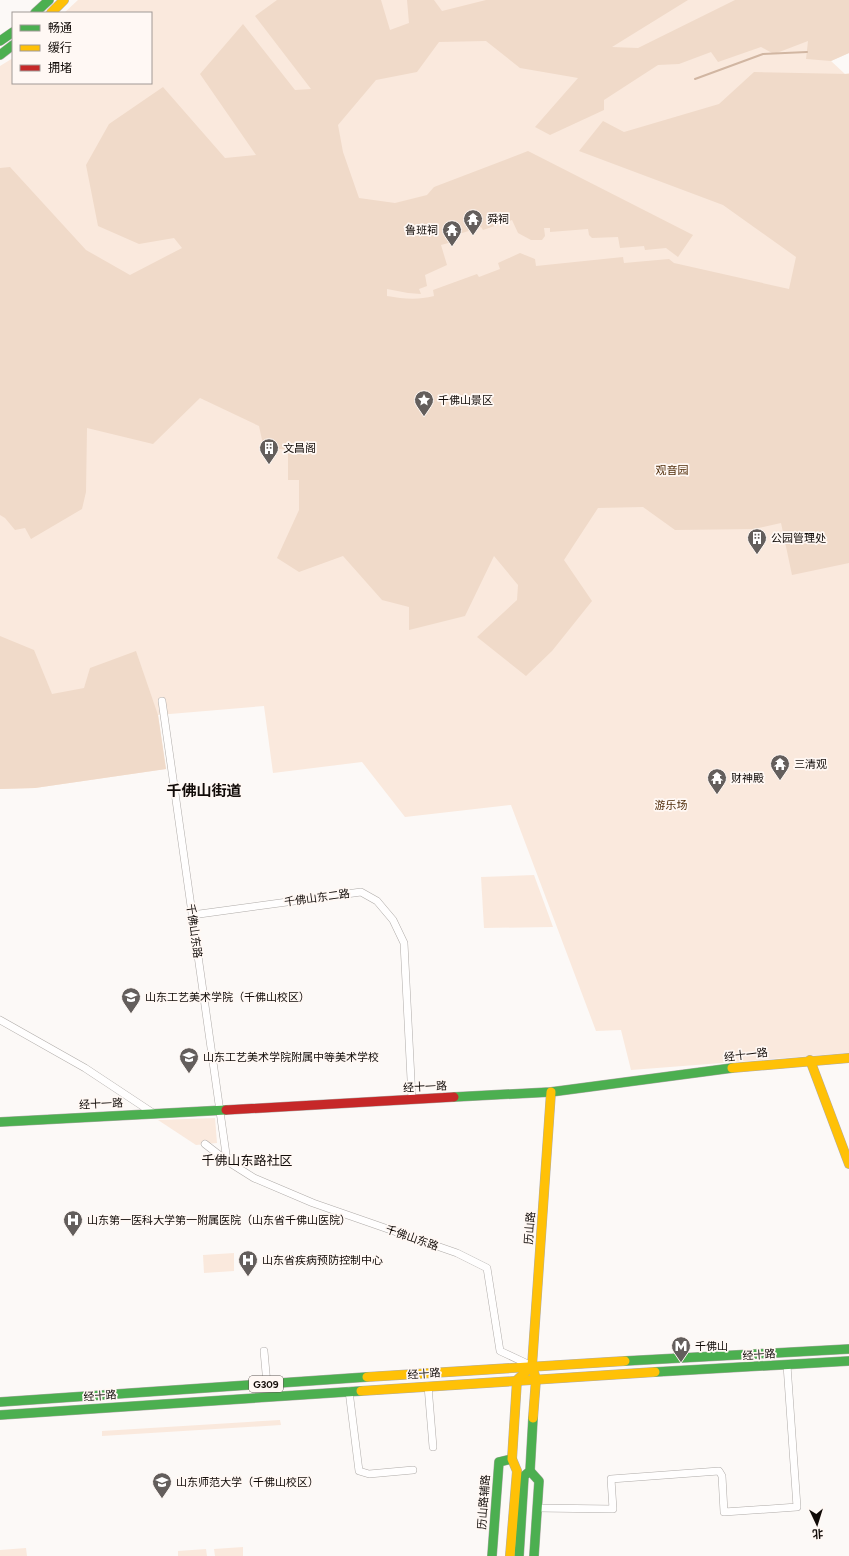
<svg xmlns="http://www.w3.org/2000/svg" width="849" height="1556" font-family="Figtree,'Noto Sans SC',sans-serif">
<style>
.green{fill:#fae9dd}
.forest{fill:#f0dac9}
.lines{fill:none;stroke-linecap:round;stroke-linejoin:round}
.stream{stroke:#d1b6a2;stroke-width:2}
.street-casing{stroke:#afaba8;stroke-width:8}
.fast-casing{stroke:#afaba8;stroke-width:10}
.slow-casing{stroke:#afaba8;stroke-width:10}
.jam-casing{stroke:#afaba8;stroke-width:10}
.street{stroke:#fffefe;stroke-width:7}
.fast{stroke:#4caf50;stroke-width:9}
.slow{stroke:#ffc107;stroke-width:9}
.jam{stroke:#c62828;stroke-width:9}
.labels{text-anchor:middle;dominant-baseline:central;stroke-width:3.5;stroke-linejoin:round;paint-order:stroke}
.shield{fill:#fff8f4;stroke:#58524f;stroke-width:1}
.shield-label{font-size:10px;font-weight:bold;fill:#110b08}
.poi-label{font-size:11px;fill:#110b08;stroke:#fff8f4;text-anchor:start}
.park-label{font-size:11px;fill:#502c09;stroke:#fff8f4}
.street-label{font-size:11px;fill:#110b08;stroke:#fff8f4}
.quarter-label{font-size:13px;fill:#110b08;stroke:#fff8f4}
.district-label{font-size:15px;font-weight:bold;fill:#110b08;stroke:#fff8f4}
</style>
<rect width="100%" height="100%" fill="#fcf9f7"/>
<!-- green -->
<g class="green">
<path d="M78,0H849V53L831,61L845,74L849,73V1053L631,1070L621,1030L596,1031L511,805L405,817L362,762L273,773L264,706L158,715L166,769L35,788L0,789V66L13,58V83H151V13H64Z"/>
<path d="M534,875L553,927L484,928L481,877Z"/>
<path d="M215,1118L217,1143L196,1145L158,1120Z"/>
<path d="M234,1253V1271L204,1273L203,1255Z"/>
<path d="M280,1420L281,1425L102,1436V1431Z"/>
<path d="M243,1547V1556H215L214,1549Z"/>
<path d="M26,1548L27,1556H0V1550Z"/>
<path d="M206,1549L207,1556H178V1551Z"/>
</g>
<!-- forest -->
<g class="forest">
<path d="M277,0H381L390,30L409,23L407,0H434L442,11L486,0H688L612,47L638,48L735,0H849V53L831,61L806,59L808,41L774,54L761,47L718,62L711,52L679,64L658,65L604,100V110L550,135L535,127L578,78L520,68L486,41L439,42L417,72L376,80L338,125L343,152L359,198L395,203L427,195L434,187L528,151L693,235L678,257L666,248L645,250L644,246L620,248L618,237L592,238L589,235L588,229L550,232V228H544L545,236L542,240H531L518,233L512,220L483,230L481,227L459,234L458,231L450,234L452,242L441,245L447,265L425,275L427,286L419,289L421,294L408,293L387,289V296C404,299 418,300 434,296L433,290L477,274L479,277L500,269L498,263L520,253L535,259L536,266L623,257L624,263L669,259L674,263L789,289L796,257L723,205L579,151L603,121L624,132L719,104L754,72L849,74V563L792,575L781,523L754,529L675,530L643,507L598,508L564,560L592,601L552,651L526,676L477,637L517,600L518,585L494,556L465,616L409,630V607L382,600L343,556L299,572L277,558L299,510V480H288V449H264L259,426L200,398L153,444L87,428L86,492L82,509L31,539L25,528L15,530L5,518L0,515V168L10,167L86,250L130,275L182,248L174,238L139,244L98,226L86,165L109,124L163,87L225,158L256,155L200,74L243,24L295,90L311,89L255,16Z"/>
<path d="M0,636L34,650L52,694L84,688L90,668L136,651L158,715L166,769L35,788L0,789Z"/>
</g>
<g class="lines">
<!-- stream -->
<path class="stream" d="M695,79L763,54L807,52"/>
<defs>
<g id="street">
<path d="M162,701L227,1161"/>
<path d="M192,915L361,892L377,901L393,920L404,943L412,1099"/>
<path d="M0,1020L85,1068L153,1113"/>
<path d="M205,1144L227,1161L254,1178L313,1203L457,1253L487,1268L500,1351L530,1365"/>
<path d="M264,1351L267,1384"/>
<path d="M428,1386L433,1447"/>
<path d="M349,1391L359,1471L369,1474L413,1470"/>
<path d="M537,1508L613,1509L611,1479L719,1471L722,1476L724,1512L797,1507L787,1365"/>
</g>
<g id="fast">
<path d="M35,13L49,0"/>
<path d="M0,41L13,32"/>
<path d="M0,55L13,45"/>
<path d="M454,1097L551,1092L732,1068"/>
<path d="M0,1122L226,1110"/>
<path d="M625,1361L849,1349"/>
<path d="M655,1372L849,1361"/>
<path d="M0,1402L367,1377"/>
<path d="M0,1415L361,1391"/>
<path d="M530,1471L539,1481L534,1556"/>
<path d="M492,1556L499,1462L512,1459"/>
<path d="M519,1556L524,1476L530,1471L533,1418"/>
</g>
<g id="slow">
<path d="M51,13L64,0"/>
<path d="M810,1060L849,1164"/>
<path d="M732,1068L849,1058"/>
<path d="M532,1366L551,1092"/>
<path d="M367,1377L625,1361"/>
<path d="M361,1391L655,1372"/>
<path d="M510,1556L517,1471L512,1459L517,1380L532,1366L536,1379L533,1418"/>
</g>
<path id="jam" d="M226,1110L454,1097"/>
</defs>
<!-- street casing -->
<use href="#street" class="street-casing"/>
<!-- fast casing -->
<use href="#fast" class="fast-casing"/>
<!-- slow casing -->
<use href="#slow" class="slow-casing"/>
<!-- jam casing -->
<use href="#jam" class="jam-casing"/>
<!-- street -->
<use href="#street" class="street"/>
<!-- fast -->
<use href="#fast" class="fast"/>
<!-- slow -->
<use href="#slow" class="slow"/>
<!-- jam -->
<use href="#jam" class="jam"/>
</g>
<!-- icons -->
<defs>
<symbol id="temple-pin" viewBox="-11 -11 22 30"><path d="M0 17L-7.5 6A9.5 9.5 0 1 1 7.5 6Z" fill="#635e5c" stroke="#fff8f4"/><path d="M0-6L5-2H3V0L6.5 2.5H4V6H1.5V3h-3V6H-4V2.5H-6.5L-3 0V-2H-5Z" fill="#fff"/></symbol>
<symbol id="sight-pin" viewBox="-11 -11 22 30"><path d="M0 17L-7.5 6A9.5 9.5 0 1 1 7.5 6Z" fill="#635e5c" stroke="#fff8f4"/><path d="M0-6L1.8-2.2L6-1.7L2.9 1.2L3.7 5.4L0 3.3L-3.7 5.4L-2.9 1.2L-6-1.7L-1.8-2.2Z" fill="#fff"/></symbol>
<symbol id="building-pin" viewBox="-11 -11 22 30"><path d="M0 17L-7.5 6A9.5 9.5 0 1 1 7.5 6Z" fill="#635e5c" stroke="#fff8f4"/><path d="M-4-6H4V6H1V3H-1V6H-4ZM-2.5-4.3h1.7v1.8h-1.7ZM.8-4.3h1.7v1.8H.8ZM-2.5-1h1.7V.8h-1.7ZM.8-1h1.7V.8H.8Z" fill="#fff"/></symbol>
<symbol id="university-pin" viewBox="-11 -11 22 30"><path d="M0 17L-7.5 6A9.5 9.5 0 1 1 7.5 6Z" fill="#635e5c" stroke="#fff8f4"/><path d="M0-5L7-2L0 1L-7-2ZM-4 1L0 2.5L4 1V4Q0 6-4 4Z" fill="#fff"/></symbol>
<symbol id="school-pin" viewBox="-11 -11 22 30"><path d="M0 17L-7.5 6A9.5 9.5 0 1 1 7.5 6Z" fill="#635e5c" stroke="#fff8f4"/><path d="M0-5L7-2L0 1L-7-2ZM-4 1L0 2.5L4 1V4Q0 6-4 4Z" fill="#fff"/></symbol>
<symbol id="hospital-pin" viewBox="-11 -11 22 30"><path d="M0 17L-7.5 6A9.5 9.5 0 1 1 7.5 6Z" fill="#635e5c" stroke="#fff8f4"/><path d="M-5-5h3v3.5h4V-5h3V5h-3V1.5h-4V5h-3Z" fill="#fff"/></symbol>
<symbol id="metro-pin" viewBox="-11 -11 22 30"><path d="M0 17L-7.5 6A9.5 9.5 0 1 1 7.5 6Z" fill="#635e5c" stroke="#fff8f4"/><path d="M-5.5 5V-5H-3L0 0L3-5H5.5V5H3V-.5L0 4L-3-.5V5Z" fill="#fff"/></symbol>
</defs>
<g fill-rule="evenodd">
<use href="#temple-pin" x="462" y="208" width="22" height="30"/>
<use href="#temple-pin" x="441" y="219" width="22" height="30"/>
<use href="#sight-pin" x="413" y="389" width="22" height="30"/>
<use href="#building-pin" x="258" y="437" width="22" height="30"/>
<use href="#building-pin" x="746" y="527" width="22" height="30"/>
<use href="#temple-pin" x="769" y="753" width="22" height="30"/>
<use href="#temple-pin" x="706" y="767" width="22" height="30"/>
<use href="#university-pin" x="120" y="986" width="22" height="30"/>
<use href="#school-pin" x="178" y="1046" width="22" height="30"/>
<use href="#hospital-pin" x="62" y="1209" width="22" height="30"/>
<use href="#hospital-pin" x="237" y="1249" width="22" height="30"/>
<use href="#metro-pin" x="670" y="1335" width="22" height="30"/>
<use href="#university-pin" x="151" y="1471" width="22" height="30"/>
</g>
<g class="labels">
<!-- shield labels -->
<rect class="shield" x="249" y="1376" width="34" height="16" rx="3"/>
<g class="shield-label">
<text x="266" y="1384">G309</text>
</g>
<!-- poi labels -->
<g class="poi-label">
<text x="487" y="219">舜祠</text>
<text x="438" y="230" text-anchor="end">鲁班祠</text>
<text x="438" y="400">千佛山景区</text>
<text x="283" y="448">文昌阁</text>
<text x="771" y="538">公园管理处</text>
<text x="794" y="764">三清观</text>
<text x="731" y="778">财神殿</text>
<text x="145" y="997">山东工艺美术学院（千佛山校区）</text>
<text x="203" y="1057">山东工艺美术学院附属中等美术学校</text>
<text x="87" y="1220">山东第一医科大学第一附属医院（山东省千佛山医院）</text>
<text x="262" y="1260">山东省疾病预防控制中心</text>
<text x="695" y="1346">千佛山</text>
<text x="176" y="1482">山东师范大学（千佛山校区）</text>
</g>
<!-- park labels -->
<g class="park-label">
<text x="672" y="470">观音园</text>
<text x="671" y="805">游乐场</text>
</g>
<!-- street labels -->
<g class="street-label">
<text transform="translate(317 898) rotate(-8)">千佛山东二路</text>
<text transform="translate(194 931) rotate(82)">千佛山东路</text>
<text transform="translate(746 1055) rotate(-7)">经十一路</text>
<text transform="translate(425 1087) rotate(-3)">经十一路</text>
<text transform="translate(101 1104) rotate(-3)">经十一路</text>
<text transform="translate(530 1228) rotate(-86)">历山路</text>
<text transform="translate(412 1238) rotate(19)">千佛山东路</text>
<text transform="translate(759 1355) rotate(-4)">经十路</text>
<text transform="translate(424 1374) rotate(-4)">经十路</text>
<text transform="translate(100 1396) rotate(-4)">经十路</text>
<text transform="translate(484 1502) rotate(-86)">历山路辅路</text>
</g>
<!-- quarter labels -->
<g class="quarter-label">
<text x="247" y="1160">千佛山东路社区</text>
</g>
<!-- district labels -->
<g class="district-label">
<text x="204" y="791">千佛山街道</text>
</g>
</g>
<!-- legend -->
<rect x="12" y="12" width="140" height="72" fill="#fff8f4" stroke="#a09996"/>
<rect x="20" y="25" width="20" height="6" fill="#4caf50" stroke="#a09996"/>
<text x="48" y="32" font-size="12" fill="#110b08">畅通</text>
<rect x="20" y="45" width="20" height="6" fill="#ffc107" stroke="#a09996"/>
<text x="48" y="52" font-size="12" fill="#110b08">缓行</text>
<rect x="20" y="65" width="20" height="6" fill="#c62828" stroke="#a09996"/>
<text x="48" y="72" font-size="12" fill="#110b08">拥堵</text>
<!-- north arrow -->
<g transform="translate(817 1524) rotate(176)" stroke="#fff8f4" stroke-width="3" paint-order="stroke">
<path d="M0-3L7 15L0 10L-7 15Z" fill="#110b08"/>
<text y="-6" font-size="11" font-weight="bold" text-anchor="middle" fill="#110b08">北</text>
</g>
</svg>
